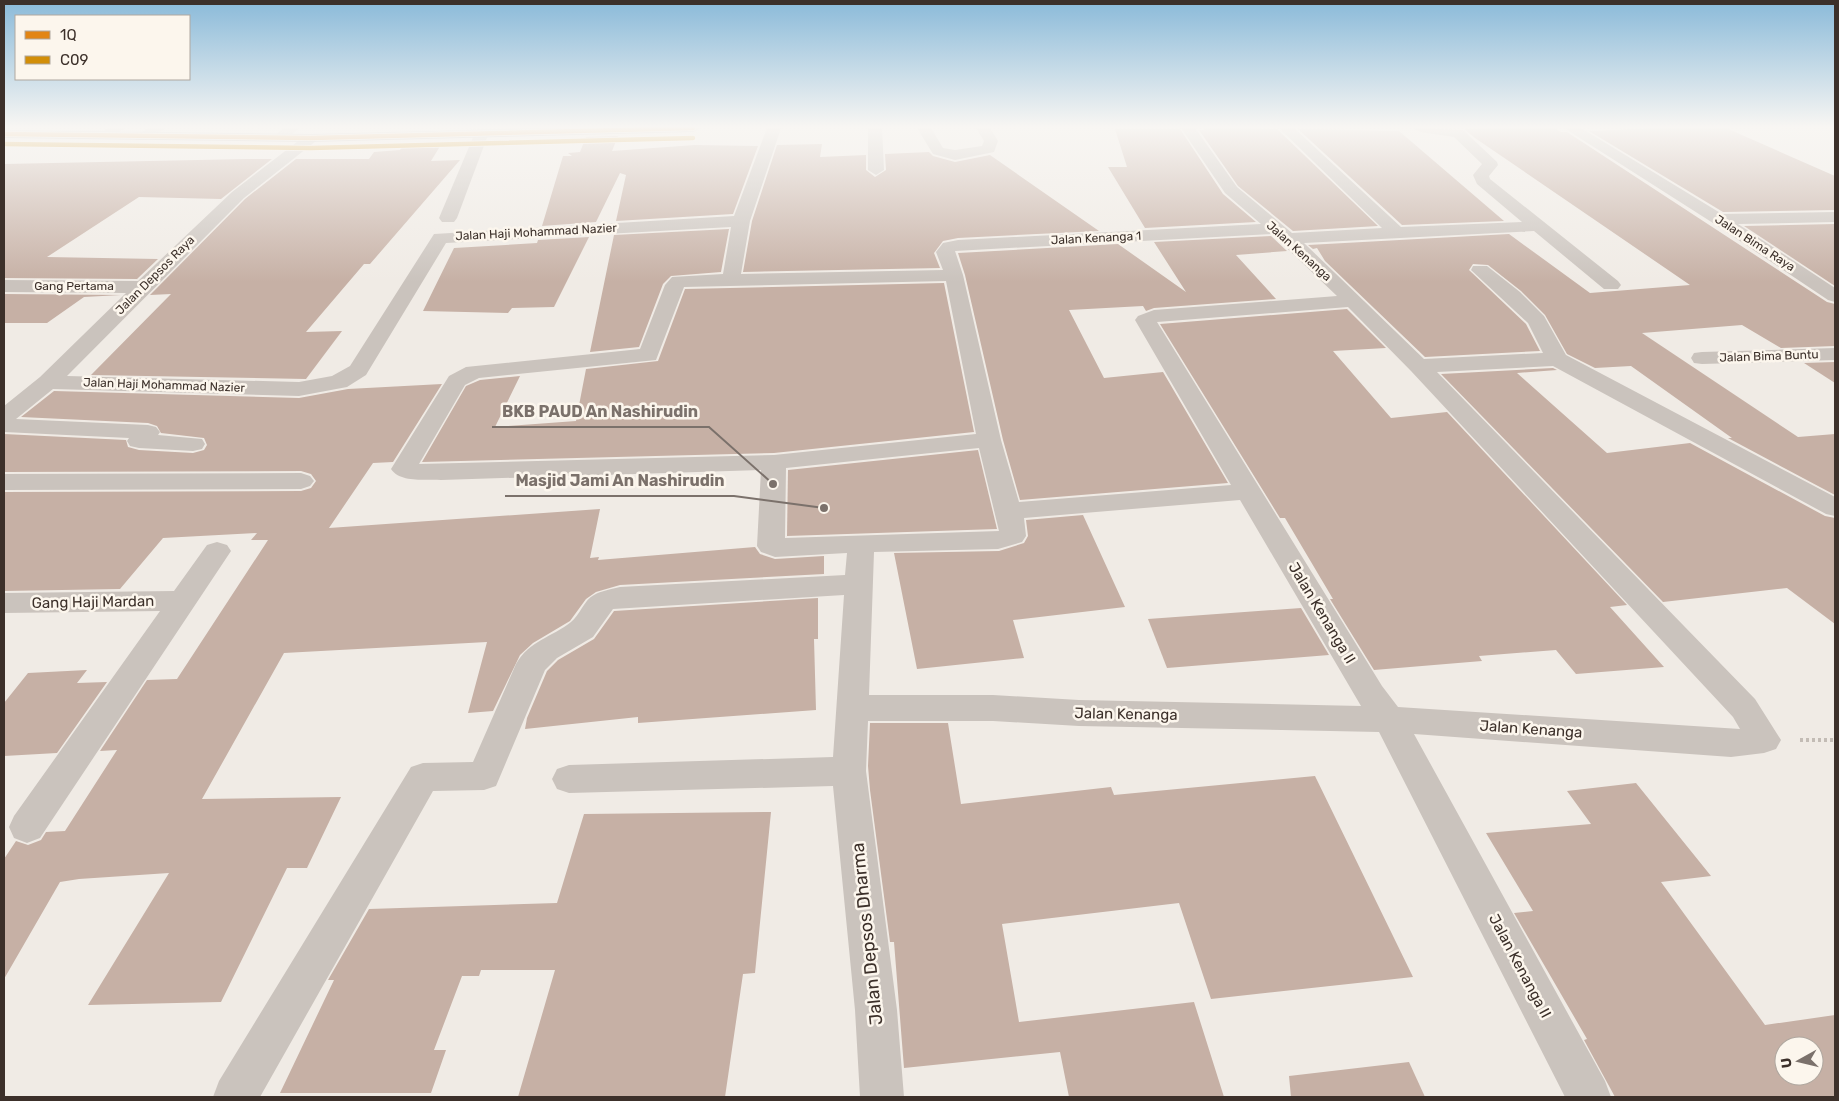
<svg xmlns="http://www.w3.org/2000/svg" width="1839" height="1101" font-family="Rubik,sans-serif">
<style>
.building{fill:#c6b0a5;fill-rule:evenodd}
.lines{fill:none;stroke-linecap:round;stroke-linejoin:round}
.path{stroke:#c3bcb5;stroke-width:4;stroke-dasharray:3 3;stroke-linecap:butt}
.minor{fill:#cac3bd;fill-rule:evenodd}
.major{fill:#afa8a2;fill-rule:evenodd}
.bus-1-casing{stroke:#fcf6ed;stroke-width:6}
.bus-2-casing{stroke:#fcf6ed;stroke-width:6}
.bus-1{stroke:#e28514;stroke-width:4.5}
.bus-2{stroke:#d28e08;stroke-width:4.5}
.labels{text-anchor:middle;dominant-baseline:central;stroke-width:5;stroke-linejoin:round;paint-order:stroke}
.far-street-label{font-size:12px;fill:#3c302a;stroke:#fcf6ed}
.street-label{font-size:15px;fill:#3c302a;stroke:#fcf6ed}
.near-street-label{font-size:18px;fill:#3c302a;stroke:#fcf6ed}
.leader{fill:none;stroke:#7b716b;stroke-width:2}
.callout-dot{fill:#7b716b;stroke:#fcf6ed;stroke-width:2}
.callout-label{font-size:16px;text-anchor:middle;font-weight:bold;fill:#7b716b;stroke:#fcf6ed;stroke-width:5;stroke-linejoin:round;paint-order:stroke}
</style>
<rect width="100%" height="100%" fill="#f0ebe5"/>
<!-- building -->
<g class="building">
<path d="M1203,128L1277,129L1378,226L1293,231L1238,186L1199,130H1204Z"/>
<path d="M1554,128L1561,132H1567L1827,302L1835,304V346L1781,348L1742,325L1642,333L1798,437L1835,434V495L1728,438H1732L1631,366L1595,368L1567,354L1545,315L1521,291L1488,265L1473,264L1469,270L1526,324L1540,351L1425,357L1325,261L1317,248L1313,249L1308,245L1509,234L1590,293L1690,285L1475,138L1464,129Z"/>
<path d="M1665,128H1726L1835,176V210L1723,212L1589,131Z"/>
<path d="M1115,129H1180L1223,194L1256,222L1145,228L1108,167H1127Z"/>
<path d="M1298,129L1399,131L1504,221L1402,225Z"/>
<path d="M618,136L612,151L695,145L758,146L733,214L616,221L626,175L620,173L596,222L542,226L563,156H572L568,153L580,152L586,137Z"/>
<path d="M442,143L431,161L460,160L370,264H364L306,332L342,331L306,379L91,375L171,294L150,295L245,199L296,159H369L374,152L400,150L404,144Z"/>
<path d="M822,144L820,157L866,155V170L875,177L886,170L885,154L929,152L933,156L955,162L990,155L1099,231L958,238L943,241L934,253L940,268L743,272L752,221L777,145Z"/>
<path d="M246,159H272L221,199L139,197L47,257L158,259L137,279L4,278V164Z"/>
<path d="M1835,224V286L1744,226Z"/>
<path d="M729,229L721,272L671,276L663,284L639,347L590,352L614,235Z"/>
<path d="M1271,236L1287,251L1236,255L1276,299L1154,308L1146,311L1143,306L1069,310L1104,378L1163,372L1228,483L1020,500L1003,440L965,275L958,253L1118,244L1186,292L1154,242Z"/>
<path d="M589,237L554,307L512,308L508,313L423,311L454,248L537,243L538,240Z"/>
<path d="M944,283L974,432L774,453L422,462L466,386L480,380L520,376L495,427L576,421L586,369L658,361L685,289Z"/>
<path d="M4,294L121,295L84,297L47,323H4Z"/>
<path d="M1347,309L1386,348L1333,351L1391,418L1447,412L1627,605L1610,607L1664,667L1576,674L1556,650L1479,656L1482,661L1374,670L1330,599H1333L1285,518H1280L1160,324Z"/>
<path d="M1835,362V383L1804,363Z"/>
<path d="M1553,368L1557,370L1517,373L1607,453L1690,443L1825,516L1835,518V624L1787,588L1663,602L1441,374Z"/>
<path d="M442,384L393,462L373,463L329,528L600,509L590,558L599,557L598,560L755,547L760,554L775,559L824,556V574L620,585L596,592L586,599L570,621L533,643L520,655L493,711L468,713L487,642L284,653L202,799L341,797L307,868H287L221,1002L88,1005L169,873L79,879L60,882L4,979V859L16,841L28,845L41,840L46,832L65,831L117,750L100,751L147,680L177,679L268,540H251L257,533L163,538L120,589L4,591V492L301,491L311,488L316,481L311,474L301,471L4,472V434L126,440L128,447L139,450L193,453L204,450L207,445L204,438L161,433L157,426L148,423L21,417L54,391L299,398L348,389Z"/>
<path d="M978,450L997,529L787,536L788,470Z"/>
<path d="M1083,515L1125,607L1013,620L1024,658L917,669L894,553L999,551L1024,543L1028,536L1026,520Z"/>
<path d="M818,598V639H814L816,710L638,723V717L525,729L527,718L547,671L558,660L594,639L614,611Z"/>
<path d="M1301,608L1329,655L1167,668L1148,619Z"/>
<path d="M87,670L77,683L107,682L57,753L4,756V703L28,673Z"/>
<path d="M870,723H948L961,804L1111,787L1114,795L1315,776L1413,977L1211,999L1179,903L1002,924L1019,1022L1194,1002L1224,1097H1069L1060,1052L904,1068L894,942H890L870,790L868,766Z"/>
<path d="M1636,783L1711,876L1661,882L1765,1025L1835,1015V1097H1615L1584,1040L1587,1039L1514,913L1533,911L1486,833L1591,824L1567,791ZM1784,1046H1814V1076H1784Z"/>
<path d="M771,812L755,973L743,974L725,1097H518L555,970H481L479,976H462L434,1050H446L431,1093H280L334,980H328L369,909L557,903L584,814Z"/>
<path d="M1409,1062L1425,1097H1291L1289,1076Z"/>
</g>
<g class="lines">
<!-- path -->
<path class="path" d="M1800,740H1835"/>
<!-- minor -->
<g class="minor">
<path d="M108,128H126L107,139H97L95,136Z"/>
<path d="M148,128H166L146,140H136L134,137Z"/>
<path d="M284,128H300L285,140H275L273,137Z"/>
<path d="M767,128H781L750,221L741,274L943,270L936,252L943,243L958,240L1261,224L1225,193L1181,128H1195L1237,187L1292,233L1382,228L1279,128H1294L1401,227L1522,222L1477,184L1473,175L1482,164L1454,137L1420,132L1413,128L1463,130L1497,162L1498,165L1489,176L1490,179L1618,281L1621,285L1618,289H1604L1534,231L1304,243L1424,359L1543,353L1528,323L1471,270L1473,266H1487L1520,292L1544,316L1566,355L1835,497V516L1826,514L1553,366L1437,372L1755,699L1781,740L1776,749L1764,753L1731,757L1414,734L1605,1081L1611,1097H1565L1379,732L1079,726L993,721H868L866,771L897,1010L904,1097H860L855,1010L833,786L569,793L557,789L552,779L557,769L569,765L833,757L844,595L613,609L593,637L557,658L545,670L496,786L484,790L433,791L260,1097H213L219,1081L411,767L423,763L473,762L516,664C529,641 552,637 571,622C580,615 584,600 594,595C601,591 612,589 620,587L845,575L847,553L775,557L761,552L757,546L761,470L441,480C425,479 400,483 391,469L449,376L466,367L640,349L665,285L672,277L723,274L731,227L446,243L369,370L366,375L347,387L299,396L53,389L16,419L148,425L156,427L160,432L158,435L202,439L205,444L202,449L193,451L139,448L130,446L127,441L129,438L4,432V406L40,377L126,293L4,292V280L138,281L232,192L306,135H316L318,138L316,141L244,198L67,376L299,382L332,376L350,366L434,234L734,216ZM1272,234L1337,296L1154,310L1138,316L1135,320L1231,485L1019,502L1001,440L963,275L955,251ZM946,281L976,434L774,455L419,464L465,385L479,378L656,360L684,287ZM1348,307L1411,371L1733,717L1740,729L1398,707L1382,686L1157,322ZM979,448L999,531L785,538L786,468ZM1240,500L1361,706L1079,700L993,695H869L874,552L998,549L1022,542L1026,536L1024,518Z"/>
<path d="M868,128H882L884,170L876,175L868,170Z"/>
<path d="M917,128H931L943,148L955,150L982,146L984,141L976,128H990L998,141L994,152L955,160L933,154Z"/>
<path d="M1564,128H1581L1722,214L1835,212V222L1738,224L1835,288V302L1828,300L1713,223Z"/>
<path d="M481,131L488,135L457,218L454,222H442L439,218L474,135Z"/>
<path d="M1835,348V360L1702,364L1694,363L1691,358L1694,353L1702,352Z"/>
<path d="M301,473L310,476L314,481L310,486L301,489L4,490V474Z"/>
<path d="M217,542L227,545L231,551L40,838L27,843L14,838L9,827L14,816L160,611L4,613V593L174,591L207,545Z"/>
</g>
<!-- major -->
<path class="major" d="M539,128H700L693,132L311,142L4,138V130L311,134Z"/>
<defs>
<path id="bus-1" d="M4,134L311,138L693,128"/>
<path id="bus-2" d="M4,144L311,148L693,138"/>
</defs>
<!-- bus-1 casing -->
<use href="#bus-1" class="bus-1-casing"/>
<!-- bus-2 casing -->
<use href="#bus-2" class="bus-2-casing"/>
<!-- bus-1 -->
<use href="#bus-1" class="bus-1"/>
<!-- bus-2 -->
<use href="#bus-2" class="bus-2"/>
</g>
<!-- sky -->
<linearGradient id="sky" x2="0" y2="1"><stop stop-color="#8abad9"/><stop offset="0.45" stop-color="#f8f6f3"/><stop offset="1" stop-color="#f8f6f3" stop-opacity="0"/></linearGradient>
<rect width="1839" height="282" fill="url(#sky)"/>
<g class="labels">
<!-- far-street labels -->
<g class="far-street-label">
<text transform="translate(536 232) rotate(-3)">Jalan Haji Mohammad Nazier</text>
<text transform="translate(1096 238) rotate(-3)">Jalan Kenanga 1</text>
<text transform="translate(1755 243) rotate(33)">Jalan Bima Raya</text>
<text transform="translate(1299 251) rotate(42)">Jalan Kenanga</text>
<text transform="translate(155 275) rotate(-45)">Jalan Depsos Raya</text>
<text x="74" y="286">Gang Pertama</text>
<text transform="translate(1769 356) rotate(-2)">Jalan Bima Buntu</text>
<text transform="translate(164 385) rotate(2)">Jalan Haji Mohammad Nazier</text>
</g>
<!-- street labels -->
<g class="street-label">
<text transform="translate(93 602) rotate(-1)">Gang Haji Mardan</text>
<text transform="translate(1322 613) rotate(59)">Jalan Kenanga II</text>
<text transform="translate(1126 714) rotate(1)">Jalan Kenanga</text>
<text transform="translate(1531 729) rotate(4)">Jalan Kenanga</text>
<text transform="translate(1520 966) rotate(62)">Jalan Kenanga II</text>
</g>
<!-- near-street labels -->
<g class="near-street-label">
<text transform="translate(867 934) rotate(-96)">Jalan Depsos Dharma</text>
</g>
</g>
<!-- callouts -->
<path class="leader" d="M773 484L709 427H492M824 508L734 496H505"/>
<g class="callout-dot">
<circle cx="773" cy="484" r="5"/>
<circle cx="824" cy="508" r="5"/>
</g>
<g class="callout-label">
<text x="600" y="417">BKB PAUD An Nashirudin</text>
<text x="620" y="486">Masjid Jami An Nashirudin</text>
</g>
<!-- border -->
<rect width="1839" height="1101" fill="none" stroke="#3c302a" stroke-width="10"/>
<!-- legend -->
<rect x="15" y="15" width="175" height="65" fill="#fcf6ed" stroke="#afa79f"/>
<rect x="25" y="31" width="25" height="8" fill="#e28514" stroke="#afa79f"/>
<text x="60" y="40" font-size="15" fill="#3c302a">1Q</text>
<rect x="25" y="56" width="25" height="8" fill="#d28e08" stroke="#afa79f"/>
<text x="60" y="65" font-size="15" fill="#3c302a">C09</text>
<!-- north arrow -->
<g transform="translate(1799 1061) rotate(262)"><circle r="24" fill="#fcf6ed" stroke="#afa79f"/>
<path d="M0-4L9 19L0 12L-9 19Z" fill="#7b716b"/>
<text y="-8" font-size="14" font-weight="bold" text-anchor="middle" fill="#3c302a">U</text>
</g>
</svg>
